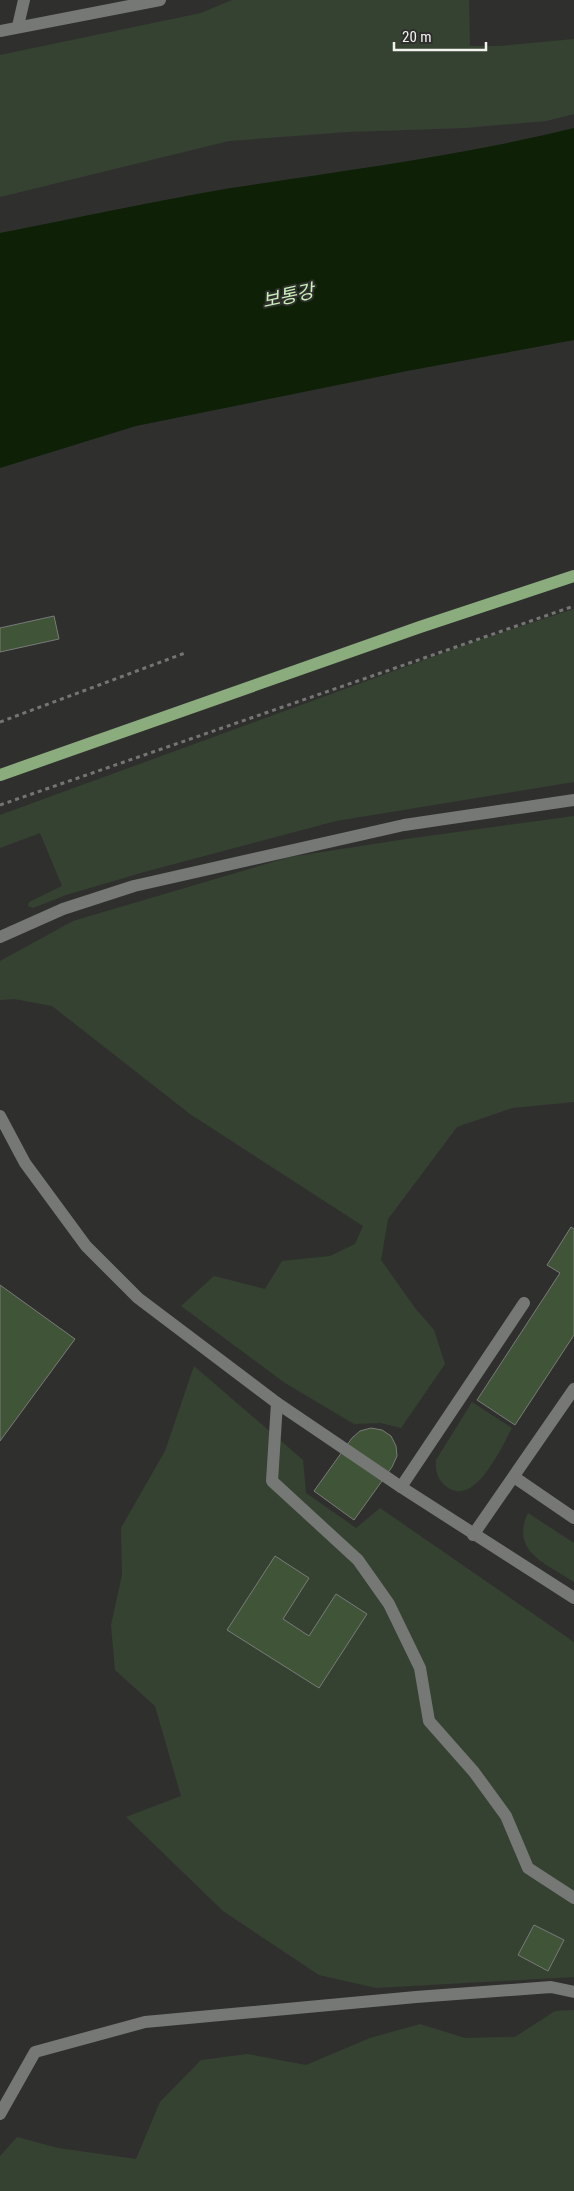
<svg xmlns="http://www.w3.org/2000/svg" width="574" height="2191" font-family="'Roboto Condensed','Noto Sans KR',sans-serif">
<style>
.green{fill:#364231}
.water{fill:#0e2006}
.building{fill:#405437;stroke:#797b79}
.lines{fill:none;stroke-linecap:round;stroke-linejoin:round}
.path{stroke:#757674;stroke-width:3;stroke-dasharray:4 4;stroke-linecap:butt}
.minor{stroke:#767876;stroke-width:12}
.major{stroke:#8bac7d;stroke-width:12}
.labels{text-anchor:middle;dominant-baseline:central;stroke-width:4;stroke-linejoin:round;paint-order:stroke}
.water-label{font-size:19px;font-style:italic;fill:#caf1ba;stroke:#2f302e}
</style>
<rect width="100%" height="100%" fill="#2f302e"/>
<!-- green -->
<g class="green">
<path d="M232,0H469L470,46H500L574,39V114L546,121L465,128L348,132L229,141L0,197V55L201,13Z"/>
<path d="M574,609V782L336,821L144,872L66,895L33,908L28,906L29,902L62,886L40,833L0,848V815L476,641Z"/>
<path d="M574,816V1102L512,1108L457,1127L388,1219L381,1260L415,1308L434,1330L445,1364L401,1428L381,1423L354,1424L285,1383L181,1306L214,1276L265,1289L282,1261L330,1256L355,1244L363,1226L190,1114L52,1006L14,999L0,1000V961L73,921L290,857L406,839Z"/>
<path d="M194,1366L303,1460L306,1493L356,1528L380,1508L574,1642V1977L376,1988L319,1975L223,1911L126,1817L181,1796L155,1706L115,1670L111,1625L122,1575L121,1528L165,1451Z"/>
<path d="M472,1402L512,1428C502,1446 475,1508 447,1487C438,1480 435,1472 436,1460Z"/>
<path d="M528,1513L574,1543V1582C546,1563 510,1552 528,1513Z"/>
<path d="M574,2010V2191H0V2156L17,2137L58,2148L136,2159L160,2102L201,2060L248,2054L306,2065L370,2038L420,2024L465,2038L515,2037L555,2011Z"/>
</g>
<!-- water -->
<path class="water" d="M574,128V340L407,371L136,426L0,468V233C77,218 154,201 231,188C346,170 461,156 574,128Z"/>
<!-- building -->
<g class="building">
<path d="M54,616L59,639L0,652V628Z"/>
<path d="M571,1227L574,1229V1335L515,1425L477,1400L560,1273L547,1265Z"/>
<path d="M0,1285L75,1339L0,1441Z"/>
<path d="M371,1428L382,1430L391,1436L396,1446L397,1456L392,1467L354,1520L314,1491L352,1438L360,1431Z"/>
<path d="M275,1556L309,1578L283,1619L309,1636L336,1594L367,1614L319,1688L227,1630Z"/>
<path d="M534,1925L564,1940L548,1971L518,1955Z"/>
</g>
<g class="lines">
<!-- path -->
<g class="path">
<path d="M0,722L185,653"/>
<path d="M0,805L574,606"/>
</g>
<!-- minor -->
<g class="minor">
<path d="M18,26L24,0"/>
<path d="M0,31L160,0"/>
<path d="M0,937L63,909L134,886L404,825L574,800"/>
<path d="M0,1116L25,1163L86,1246L138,1298L277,1403L401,1487L524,1303"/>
<path d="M277,1403L272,1481L358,1560L389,1604L420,1668L429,1721L474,1772L506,1816L528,1868L574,1898"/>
<path d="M514,1477L574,1518"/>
<path d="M401,1487L574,1598"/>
<path d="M473,1535L574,1389"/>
<path d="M0,2114L35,2052L145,2022L416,1997L551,1987L574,1992"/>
</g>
<!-- major -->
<path class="major" d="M0,775L420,627L574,576"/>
</g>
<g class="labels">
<!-- water labels -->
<g class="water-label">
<text transform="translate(288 296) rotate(-12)">보통강</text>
</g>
</g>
<!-- scale -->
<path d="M394 42v8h92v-8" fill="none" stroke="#f2f3f1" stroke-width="2.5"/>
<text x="402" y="42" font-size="15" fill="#f2f3f1" stroke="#2f302e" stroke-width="4" paint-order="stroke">20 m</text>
</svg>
